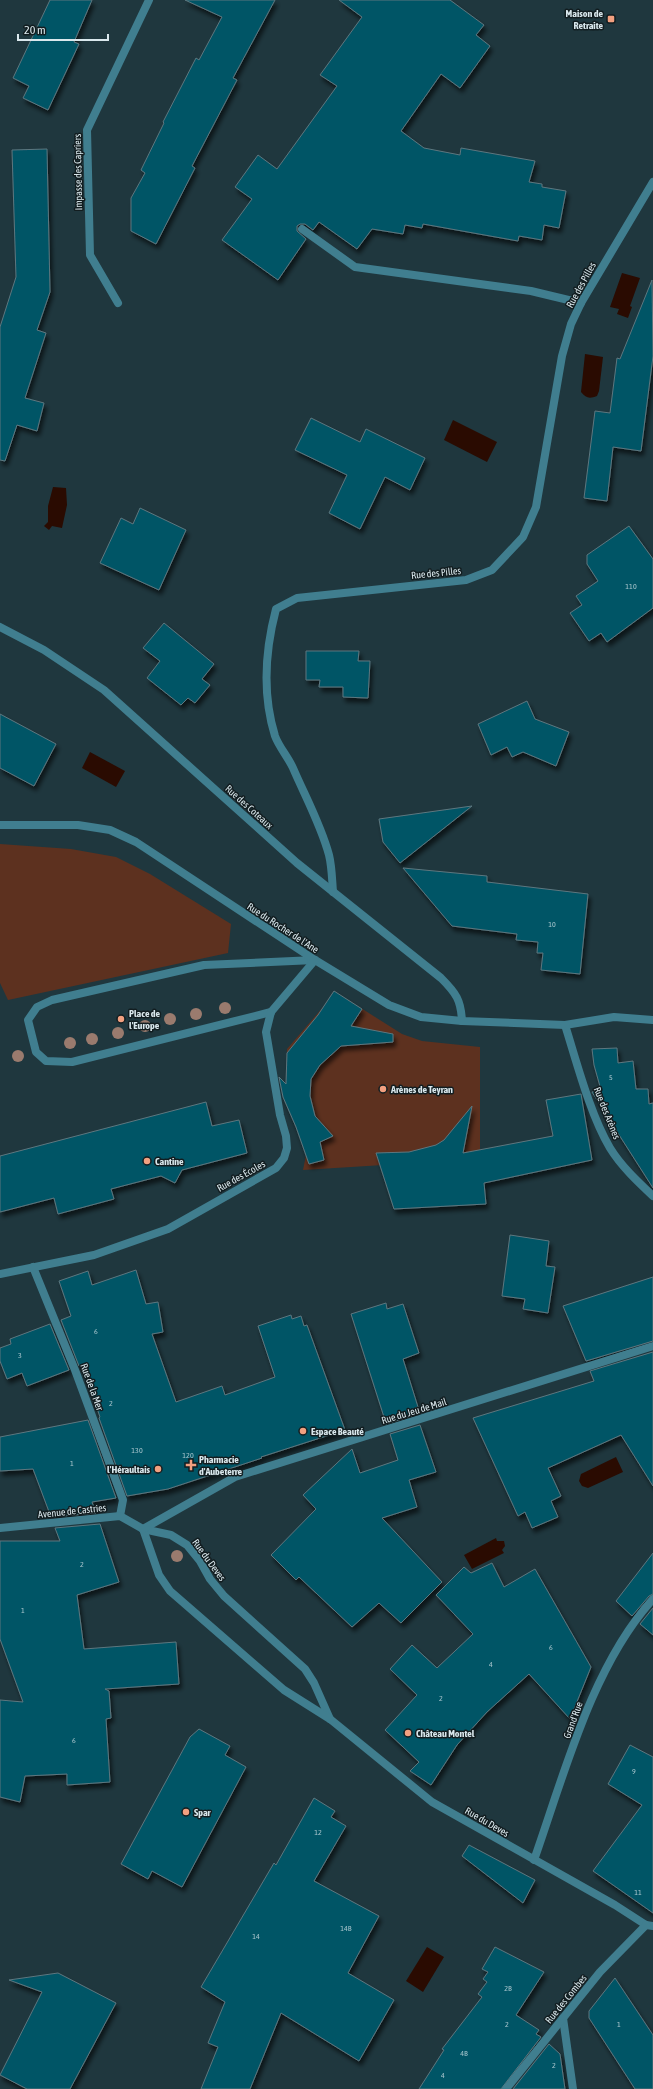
<svg xmlns="http://www.w3.org/2000/svg" width="653" height="2089" font-family="'Asap Condensed',sans-serif">
<style>
.green{fill:#5d311f}
.water{fill:#2a0b01}
.building{fill:#005466;stroke:#5d777f;filter:url(#shadow)}
.lines{fill:none;stroke-linecap:round;stroke-linejoin:round}
.service{stroke:#407e8f;stroke-width:8}
.minor{stroke:#407e8f;stroke-width:8}
.tree{fill:#9a7b6e}
.poi-dot{fill:#f2a080;stroke:#121d20;stroke-width:1.5}
.labels{text-anchor:middle;dominant-baseline:central;stroke-width:3;stroke-linejoin:round;paint-order:stroke}
.number-label{font-size:8px;fill:#a4c3cb}
.poi-label{font-size:10px;font-weight:bold;fill:#dae8ed;stroke:#121d20;text-anchor:start}
.street-label{font-size:10px;fill:#dae8ed;stroke:#121d20}
</style>
<defs>
<filter id="shadow"><feDropShadow dx="2.5" dy="4.5" stdDeviation="2" flood-color="#0009"/></filter>
</defs>
<rect width="100%" height="100%" fill="#1f373e"/>
<!-- green -->
<g class="green">
<path d="M0,844L71,849L116,857L150,874L231,924L228,953L8,1000L0,983Z"/>
<path d="M334,991L402,1034L422,1041L480,1047V1159L303,1170L306,1155L305,1146L286,1099L287,1049L324,1006Z"/>
</g>
<!-- water -->
<g class="water">
<path d="M622,273L640,278L630,306L632,307L628,318L617,314L619,309L610,307Z"/>
<path d="M585,354L603,357L599,391L597,396C589,399 586,398 581,392Z"/>
<path d="M453,420L497,442L487,462L444,440Z"/>
<path d="M53,487L66,488L67,505L62,528L52,526L49,530L44,526L48,522V506Z"/>
<path d="M90,752L125,771L116,787L82,768Z"/>
<path d="M616,1457L623,1472L588,1488L582,1486L579,1481L581,1474Z"/>
<path d="M496,1538L497,1541H504L505,1546L502,1550L504,1553L472,1569L464,1555Z"/>
<path d="M427,1947L444,1957L423,1992L406,1981Z"/>
</g>
<!-- building -->
<g class="building">
<path d="M50,0H92L74,42L79,44L48,110L23,98L29,86L13,78Z"/>
<path d="M185,0H275L233,78L237,80L192,166L195,168L156,244L131,231V198L145,173L141,170L164,123L163,122L196,58L199,60L222,17Z"/>
<path d="M339,0H450L484,25L476,35L490,46L460,88L441,74L401,131L424,148L460,155L461,148L535,161L529,182L542,184V187L566,191L559,228L544,225L542,240L519,236L518,241L423,224L422,228L405,225L403,234L372,229L357,249L319,222L313,230L305,224H300L297,226V231L306,239L278,280L222,240L252,199L235,187L258,155L277,169L337,86L320,75L362,17Z"/>
<path d="M47,149L50,292L37,330L46,333L25,398L44,403L37,431L17,425L5,461L0,460V327L16,277L12,150Z"/>
<path d="M652,280L653,356L641,451L613,447L607,501L584,498L595,411L610,413L617,358L620,359Z"/>
<path d="M311,418L360,442L366,429L425,458L410,490L385,477L360,529L329,513L347,475L295,450Z"/>
<path d="M140,508L186,530L159,590L100,563L121,518L133,524Z"/>
<path d="M629,526L653,559V608L607,642L601,633L589,641L570,613L582,605L576,596L598,581L587,564V555Z"/>
<path d="M164,623L214,664L202,679L210,685L195,703L188,698L181,705L147,678L160,661L143,648Z"/>
<path d="M306,651H359L358,661H370L368,698L343,697V687H319L320,680H306Z"/>
<path d="M527,701L535,719L569,732L556,766L523,752L512,757L507,747L491,755L478,724Z"/>
<path d="M0,714L56,744L34,786L0,768Z"/>
<path d="M472,806L400,863L383,842L379,819Z"/>
<path d="M403,868L487,876V882L588,894L580,974L541,970L543,953H537L538,942L516,940L517,934L452,926Z"/>
<path d="M334,991L362,1009L351,1026L393,1034V1042L341,1046L320,1065L311,1079L310,1096L315,1116L333,1136L320,1142L324,1160L309,1164L296,1127L283,1097L279,1077L286,1084L287,1053L318,1015Z"/>
<path d="M617,1048L618,1063L633,1061L636,1089H648L649,1104L653,1103V1188L614,1127L612,1128L610,1120L592,1092L601,1090L594,1065L592,1049Z"/>
<path d="M581,1094L592,1160L484,1183L486,1204L394,1209L376,1153L409,1152L436,1145L444,1140L472,1106L463,1153L553,1136L546,1100Z"/>
<path d="M206,1102L212,1126L239,1120L247,1153L182,1170L175,1183L161,1176L111,1189L114,1199L58,1214L54,1198L0,1212V1156Z"/>
<path d="M510,1235L549,1241L546,1266L555,1267L548,1313L523,1309L525,1299L502,1296Z"/>
<path d="M136,1270L146,1304L158,1302L163,1332L152,1334L176,1402L222,1386L225,1395L275,1377L258,1326L291,1315L292,1319L301,1316L304,1326L307,1325L345,1430L261,1457L262,1458L168,1489L127,1496L99,1418L100,1417L82,1365L79,1366L61,1320L71,1316L59,1281L88,1271L92,1285Z"/>
<path d="M653,1277V1341L586,1361L563,1306Z"/>
<path d="M386,1303L387,1309L403,1304L419,1353L403,1359L418,1407L415,1408L417,1414L386,1424V1417H384L351,1314Z"/>
<path d="M50,1324L69,1370L27,1386L22,1373L7,1379L0,1361V1348L11,1344L10,1339Z"/>
<path d="M653,1352V1486L621,1435L548,1468L561,1496L551,1501L558,1517L532,1528L525,1512L518,1516L473,1418L594,1381L590,1371Z"/>
<path d="M88,1420L116,1498L92,1502L96,1513L51,1517L33,1469L0,1471V1437Z"/>
<path d="M420,1425L436,1472L409,1480L417,1507L382,1518L442,1582L401,1623L379,1603L352,1627L299,1577L296,1580L271,1555L316,1509L303,1495L352,1449L360,1473L398,1460L390,1434Z"/>
<path d="M100,1524L119,1582L77,1595L84,1649L176,1642L179,1684L105,1689L109,1691L111,1718L106,1719L110,1782L67,1785V1774L25,1776L20,1802L0,1797V1700L23,1702L0,1639V1541H60L55,1528Z"/>
<path d="M653,1553V1594L649,1596L632,1616L616,1601Z"/>
<path d="M492,1563L504,1587L535,1569L591,1667L570,1719L529,1674L487,1712L457,1745L431,1785L410,1771L419,1762L385,1730L417,1695L390,1669L412,1645L437,1668L473,1634L436,1595L464,1567L471,1573Z"/>
<path d="M653,1608V1635L640,1624Z"/>
<path d="M199,1729L230,1746L225,1755L246,1767L182,1887L152,1871L148,1879L121,1864L190,1737Z"/>
<path d="M630,1745L653,1757V1913L593,1871L642,1805L608,1784Z"/>
<path d="M314,1798L335,1811L331,1817L346,1826L314,1881L379,1916L348,1973L394,2000L359,2061L281,2013L250,2089H201L218,2047L208,2043L225,2002L201,1987L274,1863L276,1865Z"/>
<path d="M469,1845L535,1880L523,1903L462,1856Z"/>
<path d="M495,1947L544,1972L516,2015L539,2030L536,2034L541,2037L501,2089H419L444,2050L442,2049L482,1997L478,1994L487,1982L483,1979L488,1972L482,1969Z"/>
<path d="M58,1973L116,2003L70,2089H27L0,2075L42,1992L9,1980Z"/>
<path d="M615,1978L653,2035V2089H635L589,2018V2011Z"/>
<path d="M549,2044L560,2054L565,2089H513Z"/>
</g>
<g class="lines">
<!-- service -->
<g class="service">
<path d="M302,229L355,267L531,291L581,303"/>
<path d="M271,1012L72,1062L46,1061L36,1052L28,1020L37,1007L52,1000L204,965L315,960"/>
</g>
<!-- minor -->
<g class="minor">
<path d="M118,303L90,255L87,130L149,0"/>
<path d="M0,627L44,650L104,690L297,863L441,978C456,993 461,1000 462,1021"/>
<path d="M0,825H78L110,830L136,842L315,960L389,1005L421,1017L462,1021L565,1025L614,1017L653,1020"/>
<path d="M333,892C332,880 332,867 329,855C321,825 305,796 293,768C288,757 279,747 275,736C262,694 265,651 276,609L297,598L466,580L492,570L523,537L536,507L562,356L571,324L581,303L653,182"/>
<path d="M565,1025C577,1063 590,1114 610,1148C621,1166 638,1182 653,1196"/>
<path d="M33,1267L75,1370L123,1500L120,1516"/>
<path d="M0,1274L94,1255L168,1229L276,1168L284,1158L287,1148L286,1136L280,1115L266,1032L271,1012L315,960"/>
<path d="M0,1528L120,1516L143,1529L171,1535L187,1545L200,1561L210,1579L224,1596L305,1669L314,1683L330,1719"/>
<path d="M143,1529L159,1575L170,1591L284,1690L330,1719L432,1802L615,1905L646,1925L653,1926"/>
<path d="M143,1529L235,1477L653,1346"/>
<path d="M534,1860C564,1775 592,1666 653,1599"/>
<path d="M563,2018L573,2089"/>
<path d="M506,2089L600,1972L646,1925"/>
</g>
</g>
<!-- trees -->
<g class="tree">
<circle cx="225" cy="1008" r="6"/>
<circle cx="196" cy="1014" r="6"/>
<circle cx="170" cy="1019" r="6"/>
<circle cx="145" cy="1026" r="6"/>
<circle cx="118" cy="1033" r="6"/>
<circle cx="92" cy="1039" r="6"/>
<circle cx="70" cy="1043" r="6"/>
<circle cx="18" cy="1056" r="6"/>
<circle cx="177" cy="1556" r="6"/>
</g>
<!-- markers -->
<g class="poi-dot">
<rect x="607" y="15" width="8" height="8" rx="2"/>
<circle cx="121" cy="1019" r="4"/>
<circle cx="383" cy="1089" r="4"/>
<circle cx="147" cy="1161" r="4"/>
<circle cx="303" cy="1431" r="4"/>
<path d="M189 1459h4v4h4v4h-4v4h-4v-4h-4v-4h4z"/>
<circle cx="158" cy="1469" r="4"/>
<circle cx="408" cy="1733" r="4"/>
<circle cx="186" cy="1812" r="4"/>
</g>
<g class="labels">
<!-- number labels -->
<g class="number-label">
<text x="631" y="586">110</text>
<text x="552" y="924">10</text>
<text x="611" y="1077">5</text>
<text x="96" y="1331">6</text>
<text x="20" y="1355">3</text>
<text x="111" y="1403">2</text>
<text x="137" y="1450">130</text>
<text x="188" y="1455">120</text>
<text x="72" y="1463">1</text>
<text x="82" y="1564">2</text>
<text x="23" y="1610">1</text>
<text x="551" y="1647">6</text>
<text x="491" y="1664">4</text>
<text x="441" y="1698">2</text>
<text x="74" y="1740">6</text>
<text x="634" y="1771">9</text>
<text x="318" y="1832">12</text>
<text x="638" y="1892">11</text>
<text x="346" y="1928">14B</text>
<text x="256" y="1936">14</text>
<text x="508" y="1988">2B</text>
<text x="507" y="2024">2</text>
<text x="619" y="2024">1</text>
<text x="464" y="2053">4B</text>
<text x="554" y="2065">2</text>
<text x="443" y="2075">4</text>
</g>
<!-- poi labels -->
<g class="poi-label">
<text x="603" y="13" text-anchor="end">Maison de<tspan x="603" dy="12">Retraite</tspan></text>
<text x="129" y="1013">Place de<tspan x="129" dy="12">l'Europe</tspan></text>
<text x="391" y="1089">Arènes de Teyran</text>
<text x="155" y="1161">Cantine</text>
<text x="311" y="1431">Espace Beauté</text>
<text x="199" y="1459">Pharmacie<tspan x="199" dy="12">d'Aubeterre</tspan></text>
<text x="150" y="1469" text-anchor="end">l'Héraultais</text>
<text x="416" y="1733">Château Montel</text>
<text x="194" y="1812">Spar</text>
</g>
<!-- street labels -->
<g class="street-label">
<text transform="translate(78 172) rotate(-91)">Impasse des Capriers</text>
<text transform="translate(581 285) rotate(-61)">Rue des Pilles</text>
<text transform="translate(436 573) rotate(-6)">Rue des Pilles</text>
<text transform="translate(249 807) rotate(42)">Rue des Coteaux</text>
<text transform="translate(283 928) rotate(33)">Rue du Rocher de l'Ane</text>
<text transform="translate(607 1113) rotate(68)">Rue des Arènes</text>
<text transform="translate(241 1176) rotate(-29)">Rue des Écoles</text>
<text transform="translate(92 1387) rotate(70)">Rue de la Mer</text>
<text transform="translate(414 1411) rotate(-17)">Rue du Jeu de Mail</text>
<text transform="translate(72 1511) rotate(-6)">Avenue de Castries</text>
<text transform="translate(209 1560) rotate(54)">Rue du Deves</text>
<text transform="translate(573 1720) rotate(-70)">Grand'Rue</text>
<text transform="translate(487 1822) rotate(30)">Rue du Deves</text>
<text transform="translate(566 1999) rotate(-51)">Rue des Combes</text>
</g>
</g>
<!-- scale -->
<path d="M18 34v6h90v-6" fill="none" stroke="#dae8ed" stroke-width="2"/>
<text x="24" y="34" font-size="12" fill="#dae8ed" stroke="#121d20" stroke-width="3" paint-order="stroke">20 m</text>
</svg>
